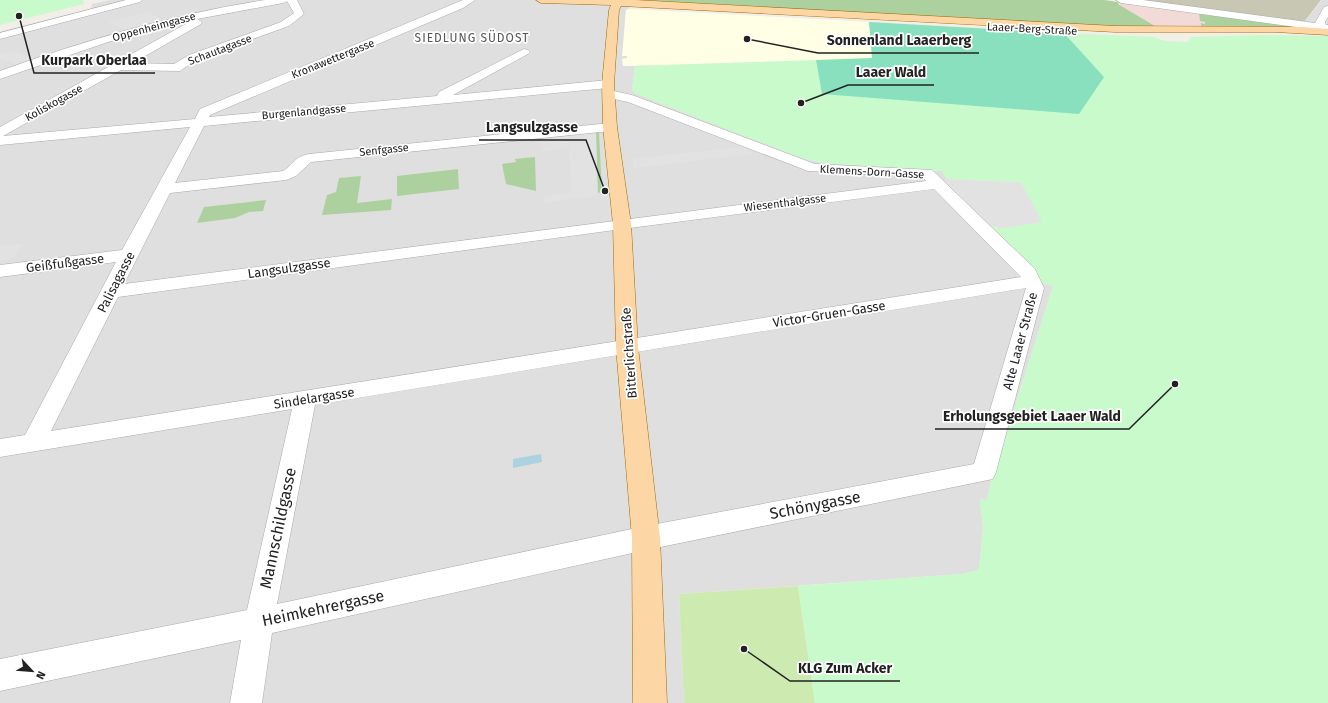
<svg xmlns="http://www.w3.org/2000/svg" width="1328" height="703" font-family="'Fira Sans',sans-serif">
<style>
.residential{fill:#e0dfdf}
.commercial{fill:#f2dad9}
.education{fill:#ffffe5}
.construction{fill:#c7c7b4}
.grass{fill:#cdebb0}
.forest{fill:#add19e}
.park{fill:#c8facc}
.pitch{fill:#88e0be}
.parking{fill:#e2e2e2}
.water{fill:#aad3df}
.lines{fill:none;stroke-linecap:round;stroke-linejoin:round}
.minor-casing{stroke:#a9a9a9;stroke-width:1}
.major-casing{stroke:#a06b00;stroke-width:1}
.minor{fill:#fff;fill-rule:evenodd}
.major{fill:#fcd6a4;fill-rule:evenodd}
.labels{text-anchor:middle;dominant-baseline:central;stroke-width:3.5;stroke-linejoin:round;paint-order:stroke}
.far-street-label{font-size:11px;fill:#222;stroke:#fff}
.far-neighbourhood-label{font-size:12px;letter-spacing:1px;fill:#555;stroke:#fff}
.street-label{font-size:13px;fill:#222;stroke:#fff}
.near-street-label{font-size:16px;fill:#222;stroke:#fff}
.leader{fill:none;stroke:#222;stroke-width:1.5}
.callout-dot{fill:#222;stroke:#fff;stroke-width:1.5}
.callout-label{font-size:14px;text-anchor:middle;font-weight:bold;fill:#222;stroke:#fff;stroke-width:3.5;stroke-linejoin:round;paint-order:stroke}
</style>
<rect width="100%" height="100%" fill="#f2efe9"/>
<!-- residential -->
<g class="residential">
<path d="M110,0H639L626,10L623,56H627V59H623V66H635L632,90L801,158L823,163L942,171L947,179L945,182L1053,286L991,482L987,501L980,499L983,528L979,570L962,574L679,594L684,703H0V34L91,9L92,4Z"/>
<path d="M1322,0H1328V26L1304,22Z"/>
</g>
<!-- commercial -->
<path class="commercial" d="M1137,0L1200,8L1205,24L1201,28L1160,29L1118,4V2Z"/>
<!-- education -->
<path class="education" d="M630,9L869,22L873,59L623,66L622,59L627,58V56H622L626,10Z"/>
<!-- construction -->
<path class="construction" d="M1137,0H1321L1304,22Z"/>
<!-- grass -->
<path class="grass" d="M798,586L815,703H684L679,594Z"/>
<!-- forest -->
<g class="forest">
<path d="M639,0H1104L1118,2V4L1160,29Z"/>
<path d="M1199,13L1288,26L1292,28H1201V23L1205,24V22L1200,21Z"/>
<path d="M596,132H599L602,192L598,193Z"/>
<path d="M535,157L536,191L506,184L502,164L516,162L515,159Z"/>
<path d="M458,169L459,189L397,196V176Z"/>
<path d="M361,176L357,203L392,199L391,210L322,215L327,195L336,192L339,178Z"/>
<path d="M266,200L263,211L249,212L235,218L197,223L204,207Z"/>
</g>
<!-- park -->
<g class="park">
<path d="M0,0H83L84,4L0,25Z"/>
<path d="M1064,33L1154,37L1165,41L1188,42L1191,37L1263,35L1328,36V703H815L798,586L962,574L979,570L983,528L980,499L987,500L991,482L1053,286L1040,283L989,226H996L1000,229L1041,221L1021,182L947,179L942,171L823,163L801,158L636,94L632,90L635,66L816,60L822,94L1104,77Z"/>
</g>
<!-- pitch -->
<path class="pitch" d="M869,22L1064,33L1104,77L1079,114L822,94L816,60L872,58Z"/>
<!-- parking -->
<g class="parking">
<path d="M148,12L166,21L129,31L108,22Z"/>
<path d="M12,51L36,58L16,64L0,59V54Z"/>
<path d="M596,133L597,196L545,203L543,196L571,192L569,148L543,151L540,138Z"/>
<path d="M740,147L749,150L752,154L634,168L633,159Z"/>
<path d="M947,179L1021,182L1042,222L999,229L996,226H989L944,182Z"/>
<path d="M24,244L11,259L0,261V246Z"/>
</g>
<!-- water -->
<path class="water" d="M541,454L542,462L513,468V459Z"/>
<g class="lines">
<defs>
<g id="minor">
<path d="M126,0H142L140,2L0,39V33Z"/>
<path d="M265,0H297L304,14L289,26L197,59L180,71L121,70L3,136L195,119L200,109L463,0H475L463,8L210,115L209,117L437,96L439,92L524,49L528,50L530,52L528,54L453,95L608,80L612,81L614,84L612,87L608,88L204,126L175,183L283,171C295,164 292,158 309,154L610,123L615,124L617,127L615,130L610,131L311,162L296,176L286,180L170,193L124,284L926,181L923,177L808,171L628,102L605,97L603,94L605,91L609,90L632,95L815,164L932,170L1035,269L1044,288L996,472L993,479L646,550L272,633L262,703H230L241,640L0,691V659L247,610L292,409L0,457V439L25,435L116,262L0,277V265L122,250L190,127L0,145V127L193,20L108,42L0,79V71C86,40 174,14 265,0ZM287,1L294,13L281,22L189,55L174,64L133,63L201,24L202,22L197,19L283,3ZM934,189L1021,277L51,431L118,297L622,229ZM1026,288L974,464L646,526L277,604L315,405Z"/>
<path d="M1116,0H1143L1315,23L1324,7L1328,6V17L1325,22L1326,25H1328V35L1318,30L1121,3Z"/>
</g>
<path id="major" d="M536,0H635L1115,26L1301,27L1328,29V35L1275,32H1115L621,6L619,10L614,84L617,127L631,224L638,347L660,538L667,703H633L632,538L616,347L613,224L603,127L602,84L609,10L611,5L541,3Z"/>
</defs>
<!-- minor casing -->
<use href="#minor" class="minor-casing"/>
<!-- major casing -->
<use href="#major" class="major-casing"/>
<!-- minor -->
<use href="#minor" class="minor"/>
<!-- major -->
<use href="#major" class="major"/>
</g>
<g class="labels">
<!-- far-street labels -->
<g class="far-street-label">
<text transform="translate(154 27) rotate(-15)">Oppenheimgasse</text>
<text transform="translate(1032 29) rotate(3)">Laaer-Berg-Straße</text>
<text transform="translate(220 50) rotate(-21)">Schautagasse</text>
<text transform="translate(333 59) rotate(-22)">Kronawettergasse</text>
<text transform="translate(54 103) rotate(-29)">Koliskogasse</text>
<text transform="translate(304 112) rotate(-5)">Burgenlandgasse</text>
<text transform="translate(384 150) rotate(-6)">Senfgasse</text>
<text transform="translate(872 172) rotate(3)">Klemens-Dorn-Gasse</text>
<text transform="translate(785 203) rotate(-7)">Wiesenthalgasse</text>
</g>
<!-- far-neighbourhood labels -->
<g class="far-neighbourhood-label">
<text x="472" y="38">SIEDLUNG SÜDOST</text>
</g>
<!-- street labels -->
<g class="street-label">
<text transform="translate(65 263) rotate(-7)">Geißfußgasse</text>
<text transform="translate(289 268) rotate(-8)">Langsulzgasse</text>
<text transform="translate(116 282) rotate(-63)">Palisagasse</text>
<text transform="translate(829 314) rotate(-9)">Victor-Gruen-Gasse</text>
<text transform="translate(1020 341) rotate(-75)">Alte Laaer Straße</text>
<text transform="translate(629 353) rotate(-94)">Bitterlichstraße</text>
<text transform="translate(314 398) rotate(-9)">Sindelargasse</text>
</g>
<!-- near-street labels -->
<g class="near-street-label">
<text transform="translate(815 505) rotate(-11)">Schönygasse</text>
<text transform="translate(278 528) rotate(-78)">Mannschildgasse</text>
<text transform="translate(323 608) rotate(-12)">Heimkehrergasse</text>
</g>
</g>
<!-- callouts -->
<path class="leader" d="M747 39L818 53H979M19 16L34 73H155M801 103L848 85H934M605 191L586 140H479M1175 384L1129 429H935M744 649L790 681H900"/>
<g class="callout-dot">
<circle cx="747" cy="39" r="4"/>
<circle cx="19" cy="16" r="4"/>
<circle cx="801" cy="103" r="4"/>
<circle cx="605" cy="191" r="4"/>
<circle cx="1175" cy="384" r="4"/>
<circle cx="744" cy="649" r="4"/>
</g>
<g class="callout-label">
<text x="899" y="45">Sonnenland Laaerberg</text>
<text x="94" y="65">Kurpark Oberlaa</text>
<text x="891" y="77">Laaer Wald</text>
<text x="532" y="132">Langsulzgasse</text>
<text x="1032" y="421">Erholungsgebiet Laaer Wald</text>
<text x="845" y="673">KLG Zum Acker</text>
</g>
<!-- north arrow -->
<g transform="translate(32 671) rotate(116)" stroke="#ffffff" stroke-width="3" paint-order="stroke">
<path d="M0-3L7 15L0 10L-7 15Z" fill="#222222"/>
<text y="-6" font-size="11" font-weight="bold" text-anchor="middle" fill="#222222">N</text>
</g>
</svg>
